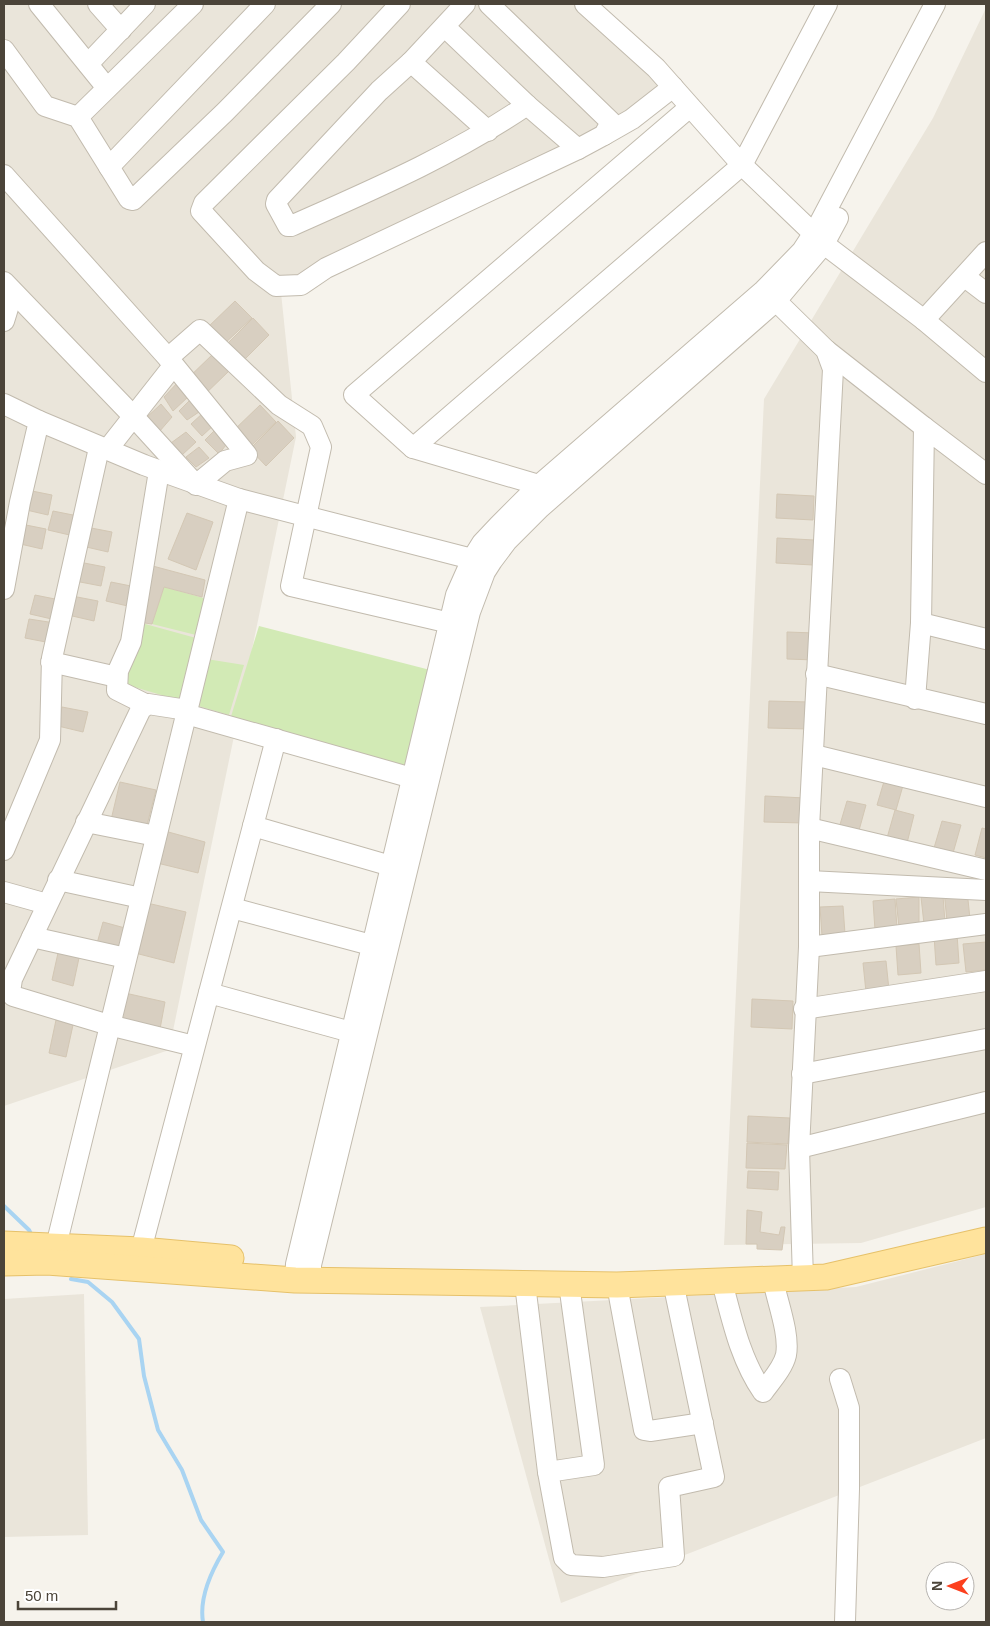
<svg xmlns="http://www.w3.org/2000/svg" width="990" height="1626" font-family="Arial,sans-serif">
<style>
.residential{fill:#eae5da}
.green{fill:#d2eab5}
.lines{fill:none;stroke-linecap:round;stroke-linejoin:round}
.stream{stroke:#a9d4f2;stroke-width:4}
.building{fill:#d8cfc1;stroke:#d3c7b4}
.minor-casing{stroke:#c2bbae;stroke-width:22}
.major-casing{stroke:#e6c16a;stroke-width:27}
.minor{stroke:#fff;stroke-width:20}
.major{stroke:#ffe39c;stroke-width:25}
</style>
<rect width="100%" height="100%" fill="#f6f3ec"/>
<!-- residential -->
<g class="residential">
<path d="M4,4H588L685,90L280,283L296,437L169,1050L4,1106Z"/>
<path d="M986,8V1207L861,1243L724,1245L764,399L933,118Z"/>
<path d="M986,1254V1438L561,1603L480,1307L856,1287Z"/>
<path d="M84,1294L88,1535L4,1537V1299Z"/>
</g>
<!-- green -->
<g class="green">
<path d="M164,587L207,599L196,635L152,624Z"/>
<path d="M138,622L196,638L194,657L244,665L229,715L124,684Z"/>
<path d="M259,626L438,672L412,778L228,726Z"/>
</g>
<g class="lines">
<!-- stream -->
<g class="stream">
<path d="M4,1206L29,1230L32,1236"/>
<path d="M71,1279L88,1282L112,1302L139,1339L144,1376L158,1430L182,1470L201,1520L223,1552C211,1572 199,1598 203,1622"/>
</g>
</g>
<!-- building -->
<g class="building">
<path d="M235,301L252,318L223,345L207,328Z"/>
<path d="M253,318L269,335L241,363L225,346Z"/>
<path d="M213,354L229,371L200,399L184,382Z"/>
<path d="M179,381L189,396L173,411L164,397Z"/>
<path d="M191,399L202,410L187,420L179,411Z"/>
<path d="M161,404L172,417L159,432L146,418Z"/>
<path d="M260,405L276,422L248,449L232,432Z"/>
<path d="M203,413L216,423L202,436L191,424Z"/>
<path d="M278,421L294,438L266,466L250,449Z"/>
<path d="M218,427L229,441L219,454L205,440Z"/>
<path d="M186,432L196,442L182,455L171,443Z"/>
<path d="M199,447L209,458L196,467L186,457Z"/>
<path d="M27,490L52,495L48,515L22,509Z"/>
<path d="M777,494L814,496L813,520L776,518Z"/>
<path d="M53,511L78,516L74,536L48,530Z"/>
<path d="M187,513L213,522L196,570L168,559Z"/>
<path d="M21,524L46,529L42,549L16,543Z"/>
<path d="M86,527L112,532L108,552L82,546Z"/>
<path d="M777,538L814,540L813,565L776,563Z"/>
<path d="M79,562L105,567L101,586L75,581Z"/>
<path d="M149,565L205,580L202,597L164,587L152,624L138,622Z"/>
<path d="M111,582L136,587L132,607L106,601Z"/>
<path d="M35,595L60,600L56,620L30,614Z"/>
<path d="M72,596L98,601L94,621L68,615Z"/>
<path d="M29,619L55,623L51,643L25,638Z"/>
<path d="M787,632L815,633V660L787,659Z"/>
<path d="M769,701L809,702L808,729L768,728Z"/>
<path d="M62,707L88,712L83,732L58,726Z"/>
<path d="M885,778L904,782L896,810L877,805Z"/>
<path d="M120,782L156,790L146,829L111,820Z"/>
<path d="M765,796L805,798L804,823L764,822Z"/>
<path d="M847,801L866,805L858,834L839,828Z"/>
<path d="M895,810L914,815L907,843L887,838Z"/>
<path d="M942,821L961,825L953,853L934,848Z"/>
<path d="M982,828L986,829V858L975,855Z"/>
<path d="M161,830L205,842L198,873L153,862Z"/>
<path d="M967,890L970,919L947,921L944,891Z"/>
<path d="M943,896L945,922L924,924L921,897Z"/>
<path d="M919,897V923L899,927L896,899Z"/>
<path d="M895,899L897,928L875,930L873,901Z"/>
<path d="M147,903L186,912L174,963L135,953Z"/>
<path d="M843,906L845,934L822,936L820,907Z"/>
<path d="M103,922L125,928L118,953L96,947Z"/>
<path d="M957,934L959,963L936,965L934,936Z"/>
<path d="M986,942V970L966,972L963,944Z"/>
<path d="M919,944L921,973L898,975L896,946Z"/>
<path d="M58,953L79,958L73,986L52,980Z"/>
<path d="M886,961L889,990L866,992L863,963Z"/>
<path d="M125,993L165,1002L160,1029L119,1020Z"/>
<path d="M752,999L793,1001L792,1029L751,1027Z"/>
<path d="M56,1020L73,1025L66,1057L49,1053Z"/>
<path d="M748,1116L790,1118L788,1144L747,1142Z"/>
<path d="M747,1143L787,1145L785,1169L746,1168Z"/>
<path d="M748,1171L779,1172L778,1190L747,1188Z"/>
<path d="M747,1210L762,1212L760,1232L779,1235L781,1227H785L782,1250L757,1249V1244H746Z"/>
</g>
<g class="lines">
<defs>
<g id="minor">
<path d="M39,4L107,88"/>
<path d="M98,4L121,30"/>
<path d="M400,4L346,62L204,203L201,211L256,271L276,286L301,285L326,268L578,149L604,135L611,122L489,4"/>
<path d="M465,4L411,62L379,91L277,200L276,204L288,226H291C372,190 454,155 527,105L578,149"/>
<path d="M585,4L656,68L742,165L814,234"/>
<path d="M445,27L527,105"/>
<path d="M4,50L45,106L78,117L129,199L133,200L225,112L331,4"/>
<path d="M411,62L488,131"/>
<path d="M88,64L145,4"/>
<path d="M690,107L354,395L413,448L742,165L827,4"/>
<path d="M78,117L193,4"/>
<path d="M604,135L632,119L673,87"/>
<path d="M109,167L265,4"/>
<path d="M4,175L168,358L247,455L225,461L196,485L134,417L4,282"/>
<path d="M824,244L924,320L986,372"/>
<path d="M965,277L986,293"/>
<path d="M776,301L826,350L833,369L809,828V947L799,1148L803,1279"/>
<path d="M924,320L986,252"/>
<path d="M4,321L13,292"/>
<path d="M826,350L924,427"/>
<path d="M168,358L200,330L279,405L312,426L321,447L291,586L450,623"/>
<path d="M4,404L39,421L20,502L4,589"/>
<path d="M39,421L144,465L239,499L472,559"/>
<path d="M413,448L539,485"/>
<path d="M107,450L173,366"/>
<path d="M921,623L986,639"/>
<path d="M51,662L117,677"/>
<path d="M816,674L986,714"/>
<path d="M915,699L921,623L924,427L986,474"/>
<path d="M145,704L117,690L118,671L131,642L159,471"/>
<path d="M187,710L148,704L141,709L12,979L10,992L13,996L109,1025L194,1046"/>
<path d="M186,714L412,778"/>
<path d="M814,755L986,797"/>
<path d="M86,822L156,836"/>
<path d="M253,826L391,866"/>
<path d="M809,828L986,870"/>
<path d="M4,850L50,740L52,658L99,448"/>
<path d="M58,880L141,898"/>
<path d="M809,881L986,890"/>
<path d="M4,892L47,904"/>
<path d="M232,908L371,945"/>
<path d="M32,937L126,958"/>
<path d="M809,947L986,924"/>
<path d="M209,993L351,1032"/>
<path d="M804,1009L986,981"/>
<path d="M802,1074L986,1039"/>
<path d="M799,1148L986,1102"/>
<path d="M56,1246L239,499"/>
<path d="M141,1250L276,739"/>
<path d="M295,1280L296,1264L456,595L472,559L482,543L498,526L539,485L764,290L802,251L817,228L935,4"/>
<path d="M311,1280V1265L470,612L485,572L492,561L507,541L540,508L776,301L824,244L838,218"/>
<path d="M722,1282C732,1319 740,1359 763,1392C771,1381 783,1368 786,1355C790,1334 777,1301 773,1280"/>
<path d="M525,1284L548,1472L564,1558L571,1565L603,1567L674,1556L669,1487L714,1477L673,1282"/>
<path d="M617,1285L644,1430L650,1431L703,1423"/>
<path d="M840,1379L849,1408V1489L845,1622"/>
<path d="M548,1472L594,1465L569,1284"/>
</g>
<g id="major">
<path d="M4,1244L141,1250L231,1258"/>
<path d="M4,1263L47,1262L295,1280L617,1285L826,1277L986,1240"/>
</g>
</defs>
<!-- minor casing -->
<use href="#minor" class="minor-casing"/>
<!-- major casing -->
<use href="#major" class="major-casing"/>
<!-- minor -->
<use href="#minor" class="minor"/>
<!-- major -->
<use href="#major" class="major"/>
</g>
<!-- border -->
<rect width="990" height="1626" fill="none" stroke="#4b4439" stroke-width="10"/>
<!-- north arrow -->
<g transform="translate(950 1586) rotate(270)"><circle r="24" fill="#ffffff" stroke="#b7b4b0"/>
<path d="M0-4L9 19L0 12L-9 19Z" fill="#fc3f1d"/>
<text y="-8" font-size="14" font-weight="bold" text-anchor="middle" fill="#4b4439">N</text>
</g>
<!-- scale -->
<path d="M18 1601v8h98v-8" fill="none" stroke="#4b4439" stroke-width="2.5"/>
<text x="25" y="1601" font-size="15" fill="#4b4439" stroke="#ffffff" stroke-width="4" paint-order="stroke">50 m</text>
</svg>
